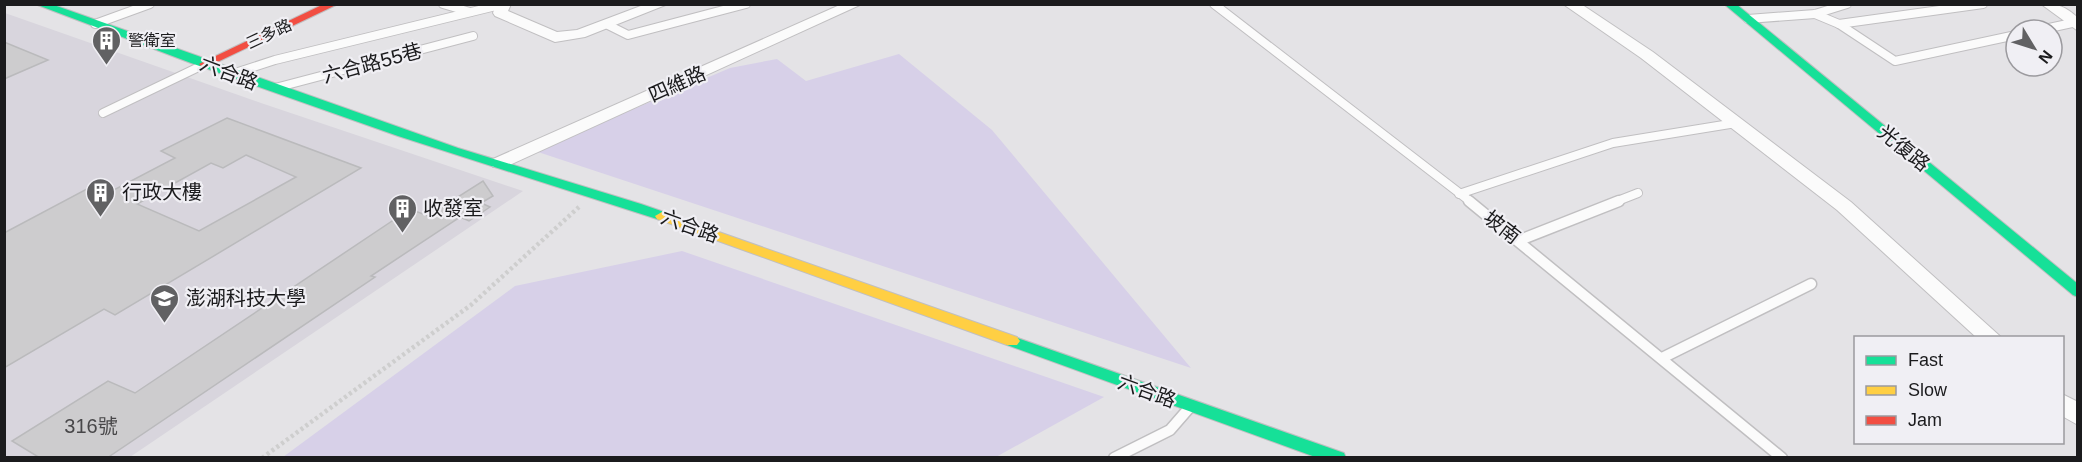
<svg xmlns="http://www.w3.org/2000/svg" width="2082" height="462" font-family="Helvetica,'Noto Sans TC',sans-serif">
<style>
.built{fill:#d8d5dd}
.green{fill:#d7d0e8}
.building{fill:#cdccce;stroke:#bababc;stroke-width:1.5;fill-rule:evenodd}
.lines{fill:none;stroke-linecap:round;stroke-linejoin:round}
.lane-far1-casing{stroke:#c0bfc1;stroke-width:10}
.lane-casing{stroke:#c0bfc1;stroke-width:13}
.street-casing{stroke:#c0bfc1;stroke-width:2}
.fast-casing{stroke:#c0bfc1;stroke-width:2}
.slow-casing{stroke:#c0bfc1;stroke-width:2}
.jam-casing{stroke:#c0bfc1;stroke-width:2}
.path{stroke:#cecece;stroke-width:4.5;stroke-dasharray:3 3;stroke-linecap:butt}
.lane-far1{stroke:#fbfbfb;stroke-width:8}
.lane{stroke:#fbfbfb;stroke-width:10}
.street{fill:#fbfbfb;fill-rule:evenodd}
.fast{fill:#16e098;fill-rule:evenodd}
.slow{fill:#ffcf43;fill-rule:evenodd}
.jam{fill:#f24e42;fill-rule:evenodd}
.labels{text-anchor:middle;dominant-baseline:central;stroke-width:4.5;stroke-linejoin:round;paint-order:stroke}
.far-street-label{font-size:16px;fill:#1b1b1d;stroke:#f0eff4}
.far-poi-label{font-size:16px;fill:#1b1b1d;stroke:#f0eff4;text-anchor:start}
.street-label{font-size:20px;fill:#1b1b1d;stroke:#f0eff4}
.poi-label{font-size:20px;fill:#1b1b1d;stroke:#f0eff4;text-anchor:start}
.near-number-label{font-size:20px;fill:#484749}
</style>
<rect width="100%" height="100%" fill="#e4e3e6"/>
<!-- built -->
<path class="built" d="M5,13L261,103L523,191L130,457L5,458Z"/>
<!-- green -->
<g class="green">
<path d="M899,54L992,130L1191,368L535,151L730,68L777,59L806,81Z"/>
<path d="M682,251L1104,397L996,457H283L515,286Z"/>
</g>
<!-- building -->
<g class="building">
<path d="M4,42L48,60L4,79Z"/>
<path d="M227,118L361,168L115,315L104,309L4,368V233L98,183L112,191L175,158L161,151ZM246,155L296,177L199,231L137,204L211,163L223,168Z"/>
<path d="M483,181L493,196L481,203L490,207L469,221L460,217L371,276L375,277L107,458H40L12,441L108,381L135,393L410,209L428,216Z"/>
</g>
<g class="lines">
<defs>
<g id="lane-far1">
<path d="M443,4L470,12"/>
<path d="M1214,4L1471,202"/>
<path d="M1815,14L1839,24L1895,61L2016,35"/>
<path d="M1748,19L1815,14L1847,4"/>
<path d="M95,24L150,4"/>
<path d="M1839,24L1983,4"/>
<path d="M608,25L628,35L746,4"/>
<path d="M2040,30L2072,23"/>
<path d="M232,74L275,60L504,4"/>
<path d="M275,88L473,36"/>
<path d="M103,113L205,64"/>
<path d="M1459,194L1613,143L1736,123"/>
<path d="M1615,202L1638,193"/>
</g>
<g id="lane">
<path d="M1469,201L1782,458"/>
<path d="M1520,240L1619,201"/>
<path d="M1662,358L1811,284"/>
<path d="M1114,458L1170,430L1190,407"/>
</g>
<g id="street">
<path d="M496,4H511L508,11L557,32L577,30L646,4H668L585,37L555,42L495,16L493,13Z"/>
<path d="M842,4H862L505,167H493L490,163L493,159Z"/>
<path d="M1563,4H1581L1653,52L1851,202L2002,338H1977L1837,210L1641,58Z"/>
<path d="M2041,4C2058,4 2065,6 2078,18V31Z"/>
<path d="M2062,394L2078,402V425L2062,416Z"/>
</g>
<g id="fast">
<path d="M35,4H51L458,148L641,204L667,213L669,216L662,220L657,219L398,136L191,63Z"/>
<path d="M1724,4H1736L2078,284V297L2073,295Z"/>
<path d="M1012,336L1344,453L1346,458H1318L1007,345L1004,341L1007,337Z"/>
</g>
<path id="slow" d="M662,212L1017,337L1020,341L1017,345H1007L657,219L655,216Z"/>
<path id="jam" d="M324,4H338L209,66H201L199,64Z"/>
</defs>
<!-- lane-far1 casing -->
<use href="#lane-far1" class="lane-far1-casing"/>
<!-- lane casing -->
<use href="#lane" class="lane-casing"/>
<!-- street casing -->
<use href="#street" class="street-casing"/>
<!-- fast casing -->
<use href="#fast" class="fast-casing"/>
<!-- slow casing -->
<use href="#slow" class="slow-casing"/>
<!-- jam casing -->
<use href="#jam" class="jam-casing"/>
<!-- path -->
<path class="path" d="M262,458L471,305L579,207"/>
<!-- lane-far1 -->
<use href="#lane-far1" class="lane-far1"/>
<!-- lane -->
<use href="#lane" class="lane"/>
<!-- street -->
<use href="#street" class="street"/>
<!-- fast -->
<use href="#fast" class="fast"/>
<!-- slow -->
<use href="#slow" class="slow"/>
<!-- jam -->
<use href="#jam" class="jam"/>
</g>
<!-- icons -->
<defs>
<symbol id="building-pin" viewBox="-11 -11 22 30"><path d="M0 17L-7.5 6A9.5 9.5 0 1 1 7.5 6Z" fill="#616163" stroke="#f0eff4"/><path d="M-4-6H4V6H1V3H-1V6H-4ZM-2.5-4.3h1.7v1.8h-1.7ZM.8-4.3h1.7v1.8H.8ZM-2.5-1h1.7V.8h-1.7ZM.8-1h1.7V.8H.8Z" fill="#fff"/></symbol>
<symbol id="university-pin" viewBox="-11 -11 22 30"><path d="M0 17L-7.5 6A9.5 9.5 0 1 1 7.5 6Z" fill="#616163" stroke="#f0eff4"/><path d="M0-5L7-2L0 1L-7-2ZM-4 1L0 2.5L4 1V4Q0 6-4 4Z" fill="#fff"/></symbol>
</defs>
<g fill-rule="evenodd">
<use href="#building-pin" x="90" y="24" width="33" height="45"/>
<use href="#building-pin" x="84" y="176" width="33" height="45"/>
<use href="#building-pin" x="386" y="192" width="33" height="45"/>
<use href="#university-pin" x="148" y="282" width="33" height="45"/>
</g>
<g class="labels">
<!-- far-street labels -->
<g class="far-street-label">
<text transform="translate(269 34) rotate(-25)">三多路</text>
</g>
<!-- far-poi labels -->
<g class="far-poi-label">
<text x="128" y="40">警衛室</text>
</g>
<!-- street labels -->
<g class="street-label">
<text transform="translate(372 63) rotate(-15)">六合路55巷</text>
<text transform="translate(229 73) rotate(21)">六合路</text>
<text transform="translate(677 84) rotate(-24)">四維路</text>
<text transform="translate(1904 148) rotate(39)">光復路</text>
<text transform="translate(690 226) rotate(20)">六合路</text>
<text transform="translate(1502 227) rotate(38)">坡南</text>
<text transform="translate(1147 391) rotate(20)">六合路</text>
</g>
<!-- poi labels -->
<g class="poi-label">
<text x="122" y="192">行政大樓</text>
<text x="423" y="208">收發室</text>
<text x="186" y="298">澎湖科技大學</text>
</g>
<!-- near-number labels -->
<g class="near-number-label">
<text x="91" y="426">316號</text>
</g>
</g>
<!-- border -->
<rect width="2082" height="462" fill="none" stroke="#1b1b1d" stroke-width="12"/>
<!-- legend -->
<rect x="1854" y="336" width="210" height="108" fill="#f0eff4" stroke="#9b9a9e" stroke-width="1.5"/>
<rect x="1866" y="356" width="30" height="9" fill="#16e098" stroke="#9b9a9e" stroke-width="1.5"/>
<text x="1908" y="366" font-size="18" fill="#1b1b1d">Fast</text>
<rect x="1866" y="386" width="30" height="9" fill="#ffcf43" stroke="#9b9a9e" stroke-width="1.5"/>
<text x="1908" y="396" font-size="18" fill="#1b1b1d">Slow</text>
<rect x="1866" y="416" width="30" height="9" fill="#f24e42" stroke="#9b9a9e" stroke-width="1.5"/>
<text x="1908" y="426" font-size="18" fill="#1b1b1d">Jam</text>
<!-- north arrow -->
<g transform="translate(2034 48) rotate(128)"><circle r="28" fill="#f0eff4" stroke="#9b9a9e" stroke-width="1.5"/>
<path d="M0-4.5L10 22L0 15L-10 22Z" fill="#616163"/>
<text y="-9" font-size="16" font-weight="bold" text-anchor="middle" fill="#1b1b1d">N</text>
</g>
</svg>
